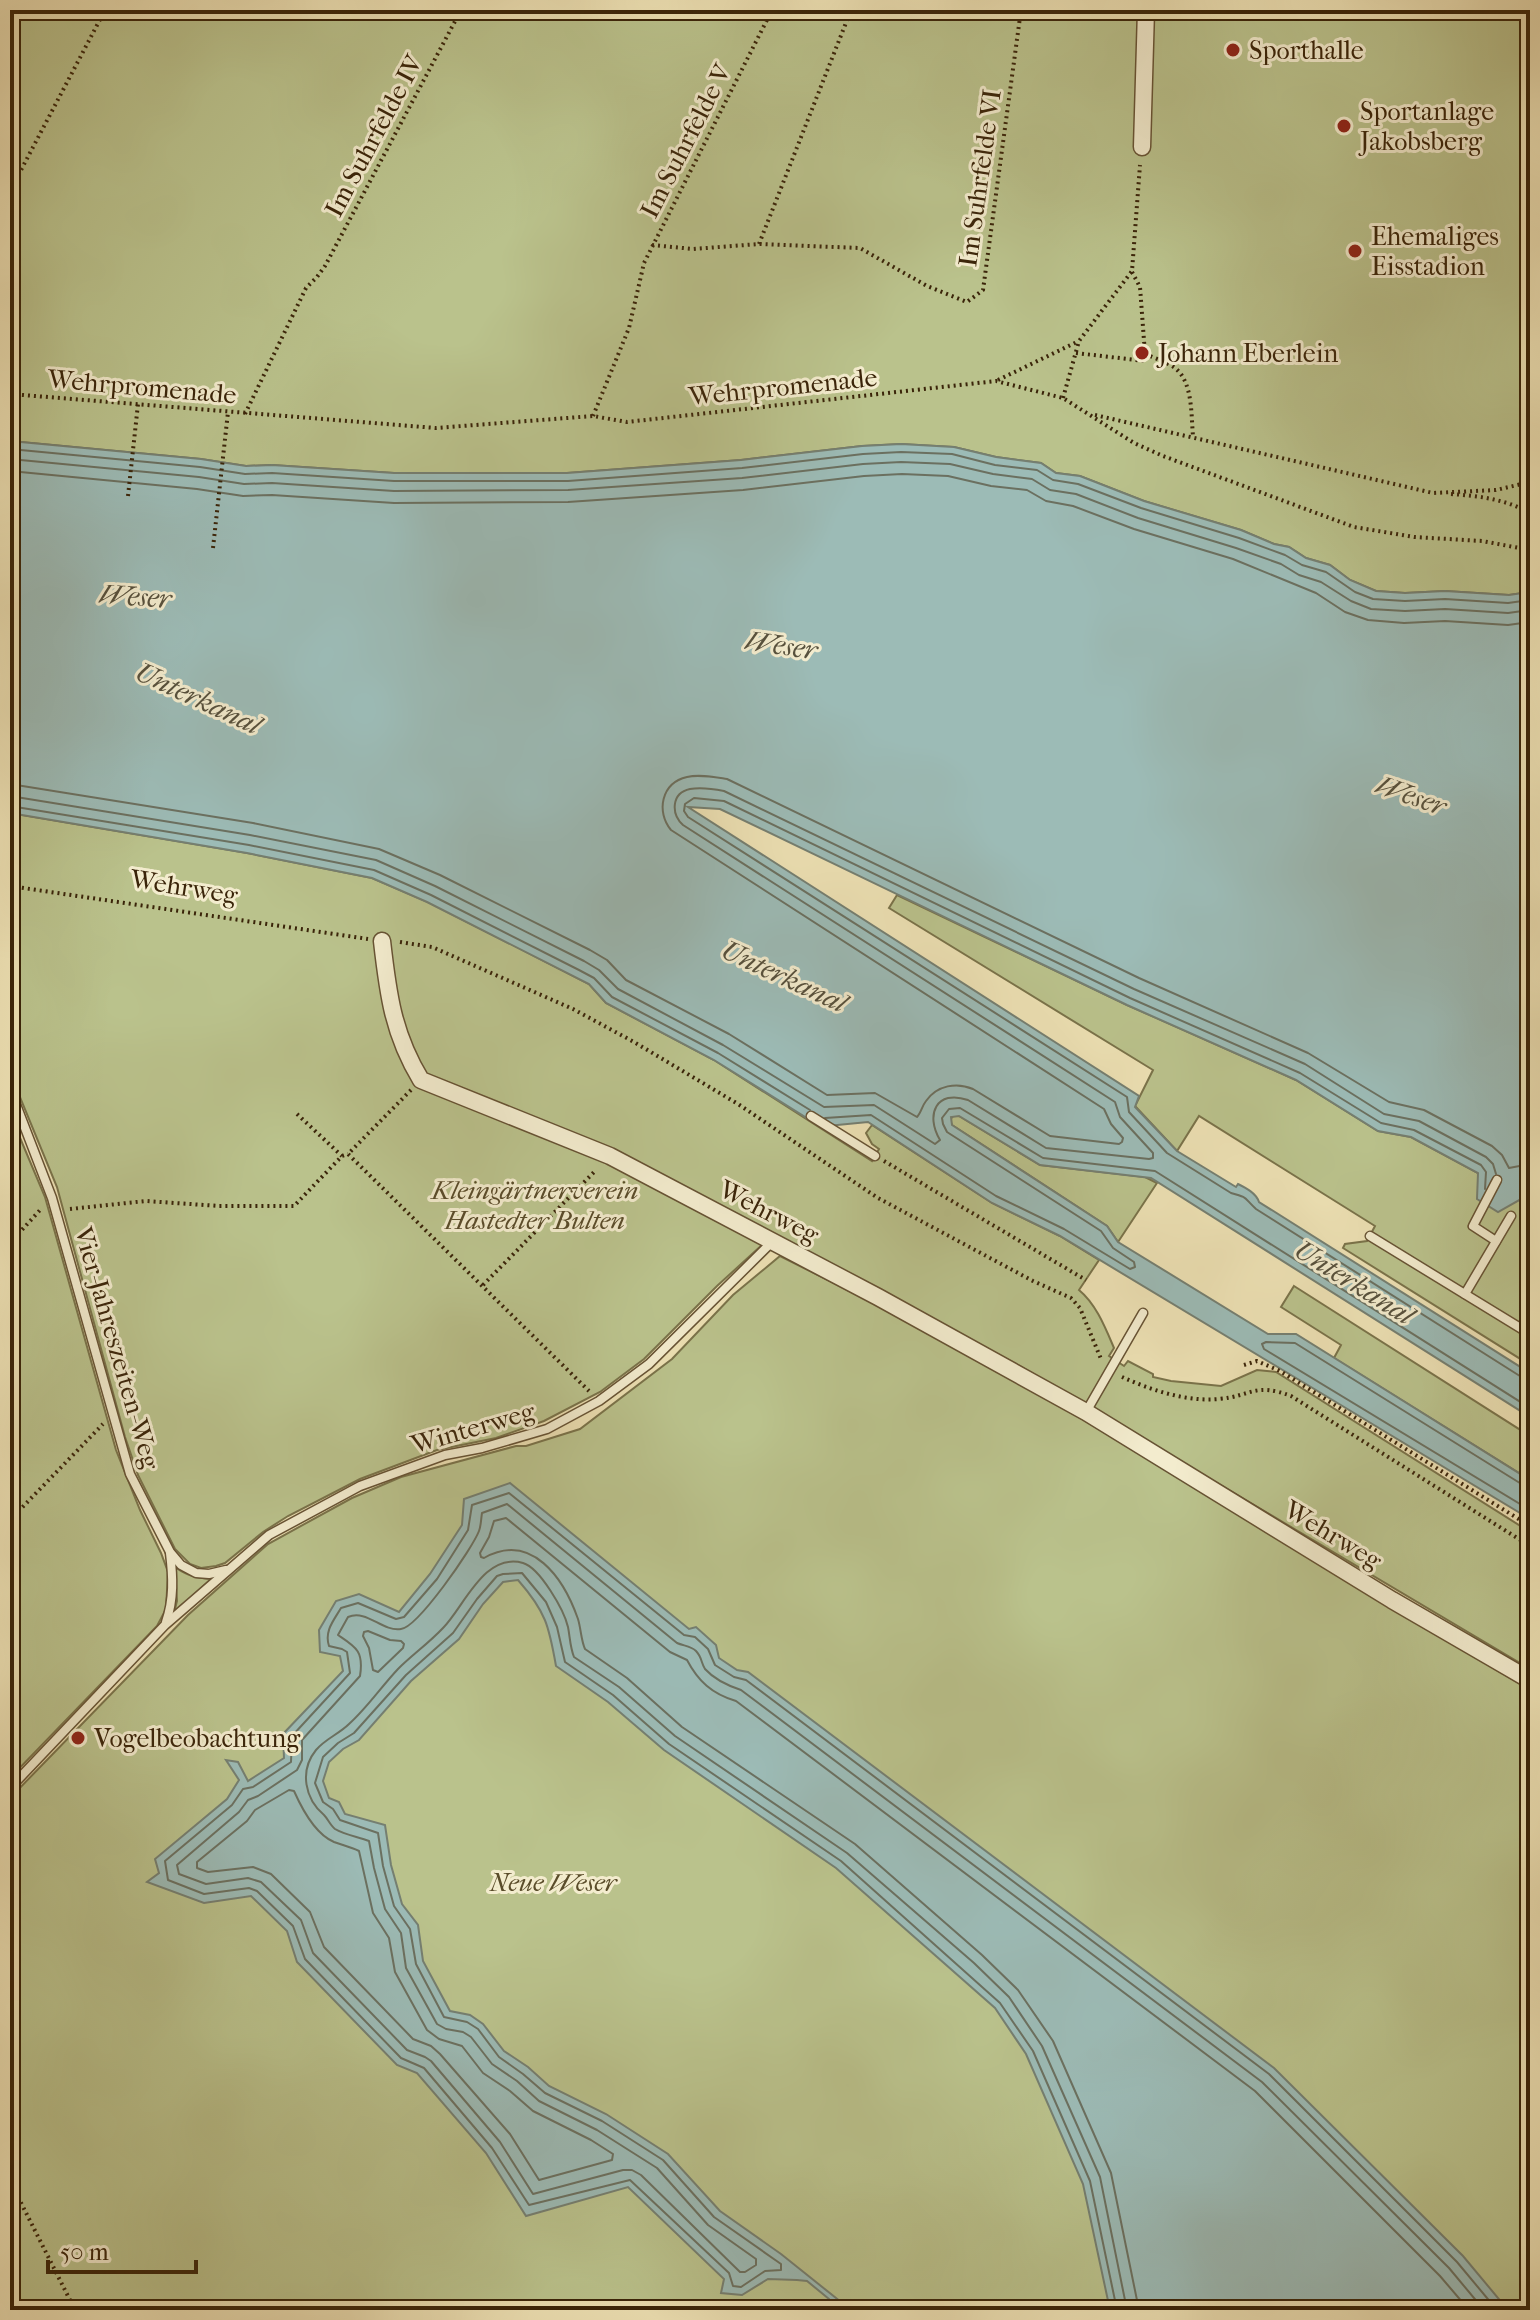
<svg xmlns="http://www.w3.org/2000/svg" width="1540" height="2320" font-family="'IM FELL French Canon',serif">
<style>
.green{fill:#bac28c;stroke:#7a734a;stroke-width:2}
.water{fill:#9cbbb6;stroke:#757f71;stroke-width:2}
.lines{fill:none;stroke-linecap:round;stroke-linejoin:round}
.shore{stroke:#6b7060;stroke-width:2}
.lane-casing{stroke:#675334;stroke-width:11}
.street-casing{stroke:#675334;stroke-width:19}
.path{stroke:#3a2409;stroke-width:4;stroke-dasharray:2 4;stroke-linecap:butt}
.lane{stroke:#f3ecce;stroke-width:8}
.street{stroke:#f3ecce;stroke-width:16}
.poi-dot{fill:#8f2418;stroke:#f3ecce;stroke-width:3}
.labels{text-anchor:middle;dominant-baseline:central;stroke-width:6;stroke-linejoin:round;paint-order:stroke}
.poi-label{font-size:26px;fill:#3a2409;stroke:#f3ecce;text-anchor:start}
.street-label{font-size:26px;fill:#3a2409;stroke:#f3ecce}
.park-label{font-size:26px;font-style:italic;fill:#5a4c2a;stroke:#f3ecce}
.water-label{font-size:28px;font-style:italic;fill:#57513d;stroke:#f3ecce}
</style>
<rect width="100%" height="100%" fill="#ede1b4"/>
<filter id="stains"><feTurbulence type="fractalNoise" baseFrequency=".0025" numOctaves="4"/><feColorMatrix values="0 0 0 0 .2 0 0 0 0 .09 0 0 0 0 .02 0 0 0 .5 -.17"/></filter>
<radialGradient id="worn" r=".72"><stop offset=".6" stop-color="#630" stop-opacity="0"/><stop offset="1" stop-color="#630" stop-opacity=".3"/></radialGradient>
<!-- green -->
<g class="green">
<path d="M10,10H1530V592L1509,595L1445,591L1405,593L1376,591L1350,580L1330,565L1306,558L1289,547L1274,544L1241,530L1144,501L1080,476L1056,473L1041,463L996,457L954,447L901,444L862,446L741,460L567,473H394L272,465L246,466L201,459L10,441Z"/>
<path d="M10,813L247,853L372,878L428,902L589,984L606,1003L714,1060L872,1161L879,1149L872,1144L866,1133L872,1125L992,1203L1060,1236L1099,1260L1079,1290C1096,1304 1105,1327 1114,1348L1109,1356L1124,1366L1128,1361L1153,1374V1377L1171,1381L1221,1386L1257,1370L1276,1372L1530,1532V1669L1020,1366L773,1235L717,1286L644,1359L600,1392L544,1421L496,1438L437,1450L360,1479L288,1516L263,1532L225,1563L216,1566L201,1568L190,1564L175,1549L138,1475L125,1437L57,1187L10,1073Z"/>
<path d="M897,895L1127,1005L1296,1080L1378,1131L1411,1137L1478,1173L1517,1199L1530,1194V1365L1343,1248L1345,1244L1367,1241L1375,1226L1199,1116L1177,1151L1135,1106L1153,1070L889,908Z"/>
<path d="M10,1114L45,1197L116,1450L140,1510L161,1553L168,1572L166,1609L157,1626L10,1778Z"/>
<path d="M954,1115L959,1116L1040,1165L1145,1177L1157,1183L1118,1242L1107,1226L952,1125L950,1120Z"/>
<path d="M780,1256L907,1320L1082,1419L1530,1690V2310H10V1798L188,1615L268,1544L352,1498L401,1477L516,1446H526L580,1429L672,1359L733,1295Z"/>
<path d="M1294,1286L1530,1436V1480L1334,1358L1341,1345L1281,1307Z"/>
<path d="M175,1567C187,1576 197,1578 211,1579L174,1613L177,1601Z"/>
</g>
<!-- water -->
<g class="water">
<path d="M10,441L201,459L246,466L272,465L394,473H567L741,460L862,446L901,444L954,447L996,457L1041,463L1056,473L1080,476L1144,501L1241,530L1274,544L1289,547L1306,558L1330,565L1350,580L1376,591L1405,593L1445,591L1509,595L1530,592V1194L1498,1212L1477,1199L1478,1173L1411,1137L1378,1131L1296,1080L1127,1005L720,809L688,807L1139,1096L1135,1107L1177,1151L1236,1187L1238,1184C1246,1188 1256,1193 1259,1202L1530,1373V1417L1151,1178L1040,1165L959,1116L951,1117L952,1125L1107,1226L1118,1242L1268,1334H1296L1530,1480V1519L1060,1236L992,1203L868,1122L827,1126L818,1125L714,1060L606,1003L589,984L427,902L372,878L247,853L10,813Z"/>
<path d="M510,1483L689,1629L696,1627L716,1645L719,1658L737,1670L748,1672L1274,2068L1463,2256L1508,2310H1110L1083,2184L1026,2054L995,2008L836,1868L664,1750L608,1702L556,1666C549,1626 546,1612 518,1580L503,1582L483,1604L459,1639L411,1681L359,1740L343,1749L329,1762L323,1781L329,1798L339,1802L345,1814L385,1825L391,1865L402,1904L418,1925L423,1961L450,2011L470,2015L483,2024L504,2051L528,2067L549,2086L606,2114L668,2154L720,2211L781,2254L851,2310H830L829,2299L807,2281L797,2280L768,2279L742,2295L721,2293L724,2279L628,2187L526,2216L486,2153L417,2073L397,2065L297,1962L287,1931L251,1896L204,1903L147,1882L159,1873L155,1859L227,1799L239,1780L226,1760L238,1762L248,1781L284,1758L283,1734L343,1671L340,1656L320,1652L319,1630L336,1601L359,1594L399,1612L430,1574L462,1525L464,1499Z"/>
</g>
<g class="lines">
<!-- shore -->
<g class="shore">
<path d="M10,449L200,467L245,474L272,473L394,481H568L742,468L863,454L901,452L952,454L995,465L1037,470L1053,480L1078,484L1141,508L1239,538L1285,555L1302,565L1326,572L1355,592L1373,599L1405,601L1445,599L1508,603L1530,600"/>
<path d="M10,459L199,477L244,484L272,483L394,491L568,490L742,478L863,464L901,462L950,464L993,474L1032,479L1050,490L1076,494L1138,518L1236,548L1281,564L1299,575L1321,582L1351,601L1371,609L1405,611L1445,609L1508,613L1530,610"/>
<path d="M10,471L197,489L243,496L272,495L394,503L568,502L743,490L864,476L902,474L948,476L991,486L1027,490L1046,501L1073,506L1134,529L1233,559L1316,593L1345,612L1368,620L1404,623L1445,621L1508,625L1530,622"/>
<path d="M10,784L253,823L379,849L440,875L590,950L607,960L626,980L729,1034L827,1095L875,1093L917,1117C921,1113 922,1106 926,1101C937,1085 957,1082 973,1089L1050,1136L1119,1144L1122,1142L1123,1138L1111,1124L1104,1109L671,830C656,812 661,783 687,777C699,774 714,777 727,779L1139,978L1308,1053L1389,1102L1424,1110L1492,1146L1502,1155L1509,1168L1530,1164"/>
<path d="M10,796L250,835L376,860L435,886L584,961L599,970L618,989L723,1045L824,1107L874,1105L935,1144L940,1140C925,1115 936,1089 968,1100L1046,1148L1149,1159L1153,1158V1153L1120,1117L1115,1102L683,825C671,814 671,793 690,789C701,787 714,789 724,791L1134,989L1305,1064L1384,1114L1419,1121L1486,1157L1493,1164L1496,1174"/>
<path d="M10,806L249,845L374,870L431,895L579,970L594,978L612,997L718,1053L810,1110"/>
<path d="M825,1118L871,1115L996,1196L1064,1229L1130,1269L1135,1267L1134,1262L1113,1248L1101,1231L947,1132L943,1124L942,1118L949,1109L960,1108L1043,1158L1155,1171L1530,1408"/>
<path d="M1485,1189L1486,1172L1481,1165L1414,1130L1381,1123L1300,1073L1130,998L724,801L694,798L685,804L684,811L688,817L1127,1097L1129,1112L1167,1153L1231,1193C1249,1198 1243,1197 1256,1209L1523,1378L1530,1379"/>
<path d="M1530,1486L1523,1485L1295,1343L1266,1342L1262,1344L1264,1349L1530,1510"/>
<path d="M368,1631L390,1640L401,1641L404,1644L403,1648L378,1672L373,1670L369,1648L363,1636L364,1632Z"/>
<path d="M289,1790L294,1791C302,1809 315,1834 334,1842C342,1845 351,1847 359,1851L373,1913L389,1938L395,1972L427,2030L439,2039L462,2046L483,2073L510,2091L533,2111L591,2140L613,2154L612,2160L539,2180L510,2134L440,2054L431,2046L413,2039L324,1947L310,1912L271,1874L253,1867L208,1872L197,1868V1862L247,1821L255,1810Z"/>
<path d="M1117,2310L1090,2181L1033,2051L1000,2003L841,1861L669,1744L613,1695L565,1662L557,1627L546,1602L522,1573L503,1574L497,1576L477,1599L453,1633L406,1675L354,1733L338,1743L323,1757L315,1783L323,1802L333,1809L340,1820L378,1833L383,1866L394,1906L410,1929L416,1964L444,2017L467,2022L478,2029L499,2057L523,2074L545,2093L602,2121L663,2160L714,2217L781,2264V2270L765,2271L741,2287L733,2286L729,2273L630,2180L529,2205L492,2148L424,2068L401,2058L305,1959L293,1926L257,1891L249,1888L204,1894L168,1880L165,1861L232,1805L243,1789L253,1787L291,1762L292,1736L350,1673L347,1652L342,1649L329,1646C324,1631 334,1620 341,1608L358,1603L396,1619L404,1617L437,1579L468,1530L472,1505L509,1493L684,1635L695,1637L708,1649L715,1665L734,1677L746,1680L1269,2074L1457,2262L1497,2310"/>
<path d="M1127,2310L1100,2177L1042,2046L1009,1997L974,1963L847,1853L675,1736L619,1687L574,1657C570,1647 570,1637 568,1627C564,1610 540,1568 523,1563C484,1552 464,1607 443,1628C429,1643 412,1655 398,1669C381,1687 367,1708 349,1724C339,1734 325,1739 316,1750C299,1771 305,1799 324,1815C328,1819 330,1825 335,1829C345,1835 359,1837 369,1841L374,1868L385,1909L401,1933L406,1968L437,2024L446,2029L463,2032L471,2037L492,2064L517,2081L539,2101L597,2130L657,2168L708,2225L756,2259V2265L745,2272H740L641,2175L632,2170H623L533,2194L500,2142L431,2061L425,2057L407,2050L313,1953L301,1920L261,1882L248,1878L206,1884L179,1874L177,1865L239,1812L248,1800L258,1796L297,1770L302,1760V1740L360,1676C364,1651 356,1647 338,1635L348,1617C367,1609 382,1632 401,1629C418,1627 472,1549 479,1531C481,1526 481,1519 482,1513L507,1504L677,1643C684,1646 691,1646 696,1651C702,1657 701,1663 705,1669C714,1679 729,1686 741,1690L1262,2082L1449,2268L1484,2310"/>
<path d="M1139,2310L1111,2173L1053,2041L1018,1990L982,1955L855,1844L682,1727L627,1678L585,1649C581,1640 581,1629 578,1619C564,1579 532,1531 484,1558L481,1557L480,1553L489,1537L494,1521L506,1518L670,1652L687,1660C698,1681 712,1694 736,1701L1255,2091L1440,2276L1469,2310"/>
</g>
<defs>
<g id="lane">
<path d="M10,1089L52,1198L130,1474L170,1552L181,1565L196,1573L209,1574L226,1570"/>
<path d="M811,1116L875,1156"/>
<path d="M1370,1236L1530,1334"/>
<path d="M1496,1241L1473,1226L1497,1180"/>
<path d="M1465,1294L1511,1216"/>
<path d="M1086,1412L1143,1313"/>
<path d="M166,1622C174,1599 173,1577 170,1553"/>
<path d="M10,1788L165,1625L269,1535L360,1486L445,1455L482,1448L547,1429L599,1401L649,1364L772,1242"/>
</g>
<g id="street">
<path d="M1142,147L1146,10"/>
<path d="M382,941C388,994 393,1034 421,1080L610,1156L878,1297L1086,1412L1392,1600L1530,1680"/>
</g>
</defs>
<!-- lane casing -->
<use href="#lane" class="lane-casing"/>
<!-- street casing -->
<use href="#street" class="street-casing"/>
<!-- path -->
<g class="path">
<path d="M10,191L105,10"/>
<path d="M759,244L851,10"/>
<path d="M652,245L693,249L759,244L860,248L927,286L967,302L983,290L1021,10"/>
<path d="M1132,272L1140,287L1145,354C1154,358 1167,362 1175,368C1193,382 1191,415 1193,436"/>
<path d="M1076,353L1145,361V354"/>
<path d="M998,380L1079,341"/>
<path d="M10,394L436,428L593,416L627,422L996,381L1063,398L1134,443L1163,456L1354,527L1414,537L1482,541L1530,550"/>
<path d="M1063,398L1079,341L1132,271L1140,165"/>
<path d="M245,414L306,288L317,277L325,266L461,10"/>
<path d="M1095,415L1433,493L1496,490L1530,482"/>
<path d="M593,416L629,328L644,263L772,10"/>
<path d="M1451,494C1479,496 1505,499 1530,513"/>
<path d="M128,496L138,404"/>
<path d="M213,548L228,412"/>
<path d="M10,886L368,939"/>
<path d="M400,942L432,947L573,1009L634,1042L738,1104L878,1198L1033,1281L1071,1298L1080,1308L1101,1359"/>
<path d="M411,1090L348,1154L589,1391"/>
<path d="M297,1114L342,1156"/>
<path d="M884,1161L1086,1280"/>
<path d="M70,1209L146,1201L219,1206H294L342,1156L348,1154"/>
<path d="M10,1243L41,1209"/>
<path d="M483,1285L596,1170"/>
<path d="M1244,1365L1257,1361L1280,1371L1530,1526"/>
<path d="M1122,1377C1151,1390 1186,1402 1219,1399C1252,1396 1254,1382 1291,1396L1530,1546"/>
<path d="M10,1520L103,1424"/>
<path d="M10,2181L75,2310"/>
</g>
<!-- lane -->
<use href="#lane" class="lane"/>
<!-- street -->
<use href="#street" class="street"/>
</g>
<!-- markers -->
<g class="poi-dot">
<circle cx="1233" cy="50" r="8"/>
<circle cx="1344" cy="126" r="8"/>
<circle cx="1355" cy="251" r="8"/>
<circle cx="1142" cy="353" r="8"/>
<circle cx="78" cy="1738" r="8"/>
</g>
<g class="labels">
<!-- poi labels -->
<g class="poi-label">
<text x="1249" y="50">Sporthalle</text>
<text x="1360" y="111">Sportanlage<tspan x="1360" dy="30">Jakobsberg</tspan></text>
<text x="1371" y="236">Ehemaliges<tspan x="1371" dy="30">Eisstadion</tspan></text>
<text x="1158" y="353">Johann Eberlein</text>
<text x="94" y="1738">Vogelbeobachtung</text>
</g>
<!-- street labels -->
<g class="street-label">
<text transform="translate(374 136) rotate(-62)">Im Suhrfelde IV</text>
<text transform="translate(686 141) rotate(-63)">Im Suhrfelde V</text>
<text transform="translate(980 178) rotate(-82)">Im Suhrfelde VI</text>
<text transform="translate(142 387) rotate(5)">Wehrpromenade</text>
<text transform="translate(783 387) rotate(-6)">Wehrpromenade</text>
<text transform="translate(184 887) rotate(9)">Wehrweg</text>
<text transform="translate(769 1212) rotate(27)">Wehrweg</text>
<text transform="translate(117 1348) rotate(74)">Vier-Jahreszeiten-Weg</text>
<text transform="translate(473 1428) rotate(-16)">Winterweg</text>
<text transform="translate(1333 1535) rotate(31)">Wehrweg</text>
</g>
<!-- park labels -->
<g class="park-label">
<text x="535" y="1190">Kleingärtnerverein<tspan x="535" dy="30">Hastedter Bulten</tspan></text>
<text x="553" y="1882">Neue Weser</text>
</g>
<!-- water labels -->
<g class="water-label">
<text transform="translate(135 596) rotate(4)">Weser</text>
<text transform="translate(781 645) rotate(8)">Weser</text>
<text transform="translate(198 698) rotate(25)">Unterkanal</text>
<text transform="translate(1411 795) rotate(19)">Weser</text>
<text transform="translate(784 976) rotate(25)">Unterkanal</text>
<text transform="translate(1354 1282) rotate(32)">Unterkanal</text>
</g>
</g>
<!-- margin -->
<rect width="1540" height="2320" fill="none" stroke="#ede1b4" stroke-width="40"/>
<rect x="12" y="12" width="1516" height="2296" fill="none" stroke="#3a2409" stroke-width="4"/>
<rect x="20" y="20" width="1500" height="2280" fill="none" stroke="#3a2409" stroke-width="2"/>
<!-- scale -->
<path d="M48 2260v12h148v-12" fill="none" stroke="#3a2409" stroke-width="4"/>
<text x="60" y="2260" font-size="24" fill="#3a2409" stroke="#f3ecce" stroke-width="6" paint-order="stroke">50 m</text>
<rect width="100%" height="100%" filter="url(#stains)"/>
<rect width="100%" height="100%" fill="url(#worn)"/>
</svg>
